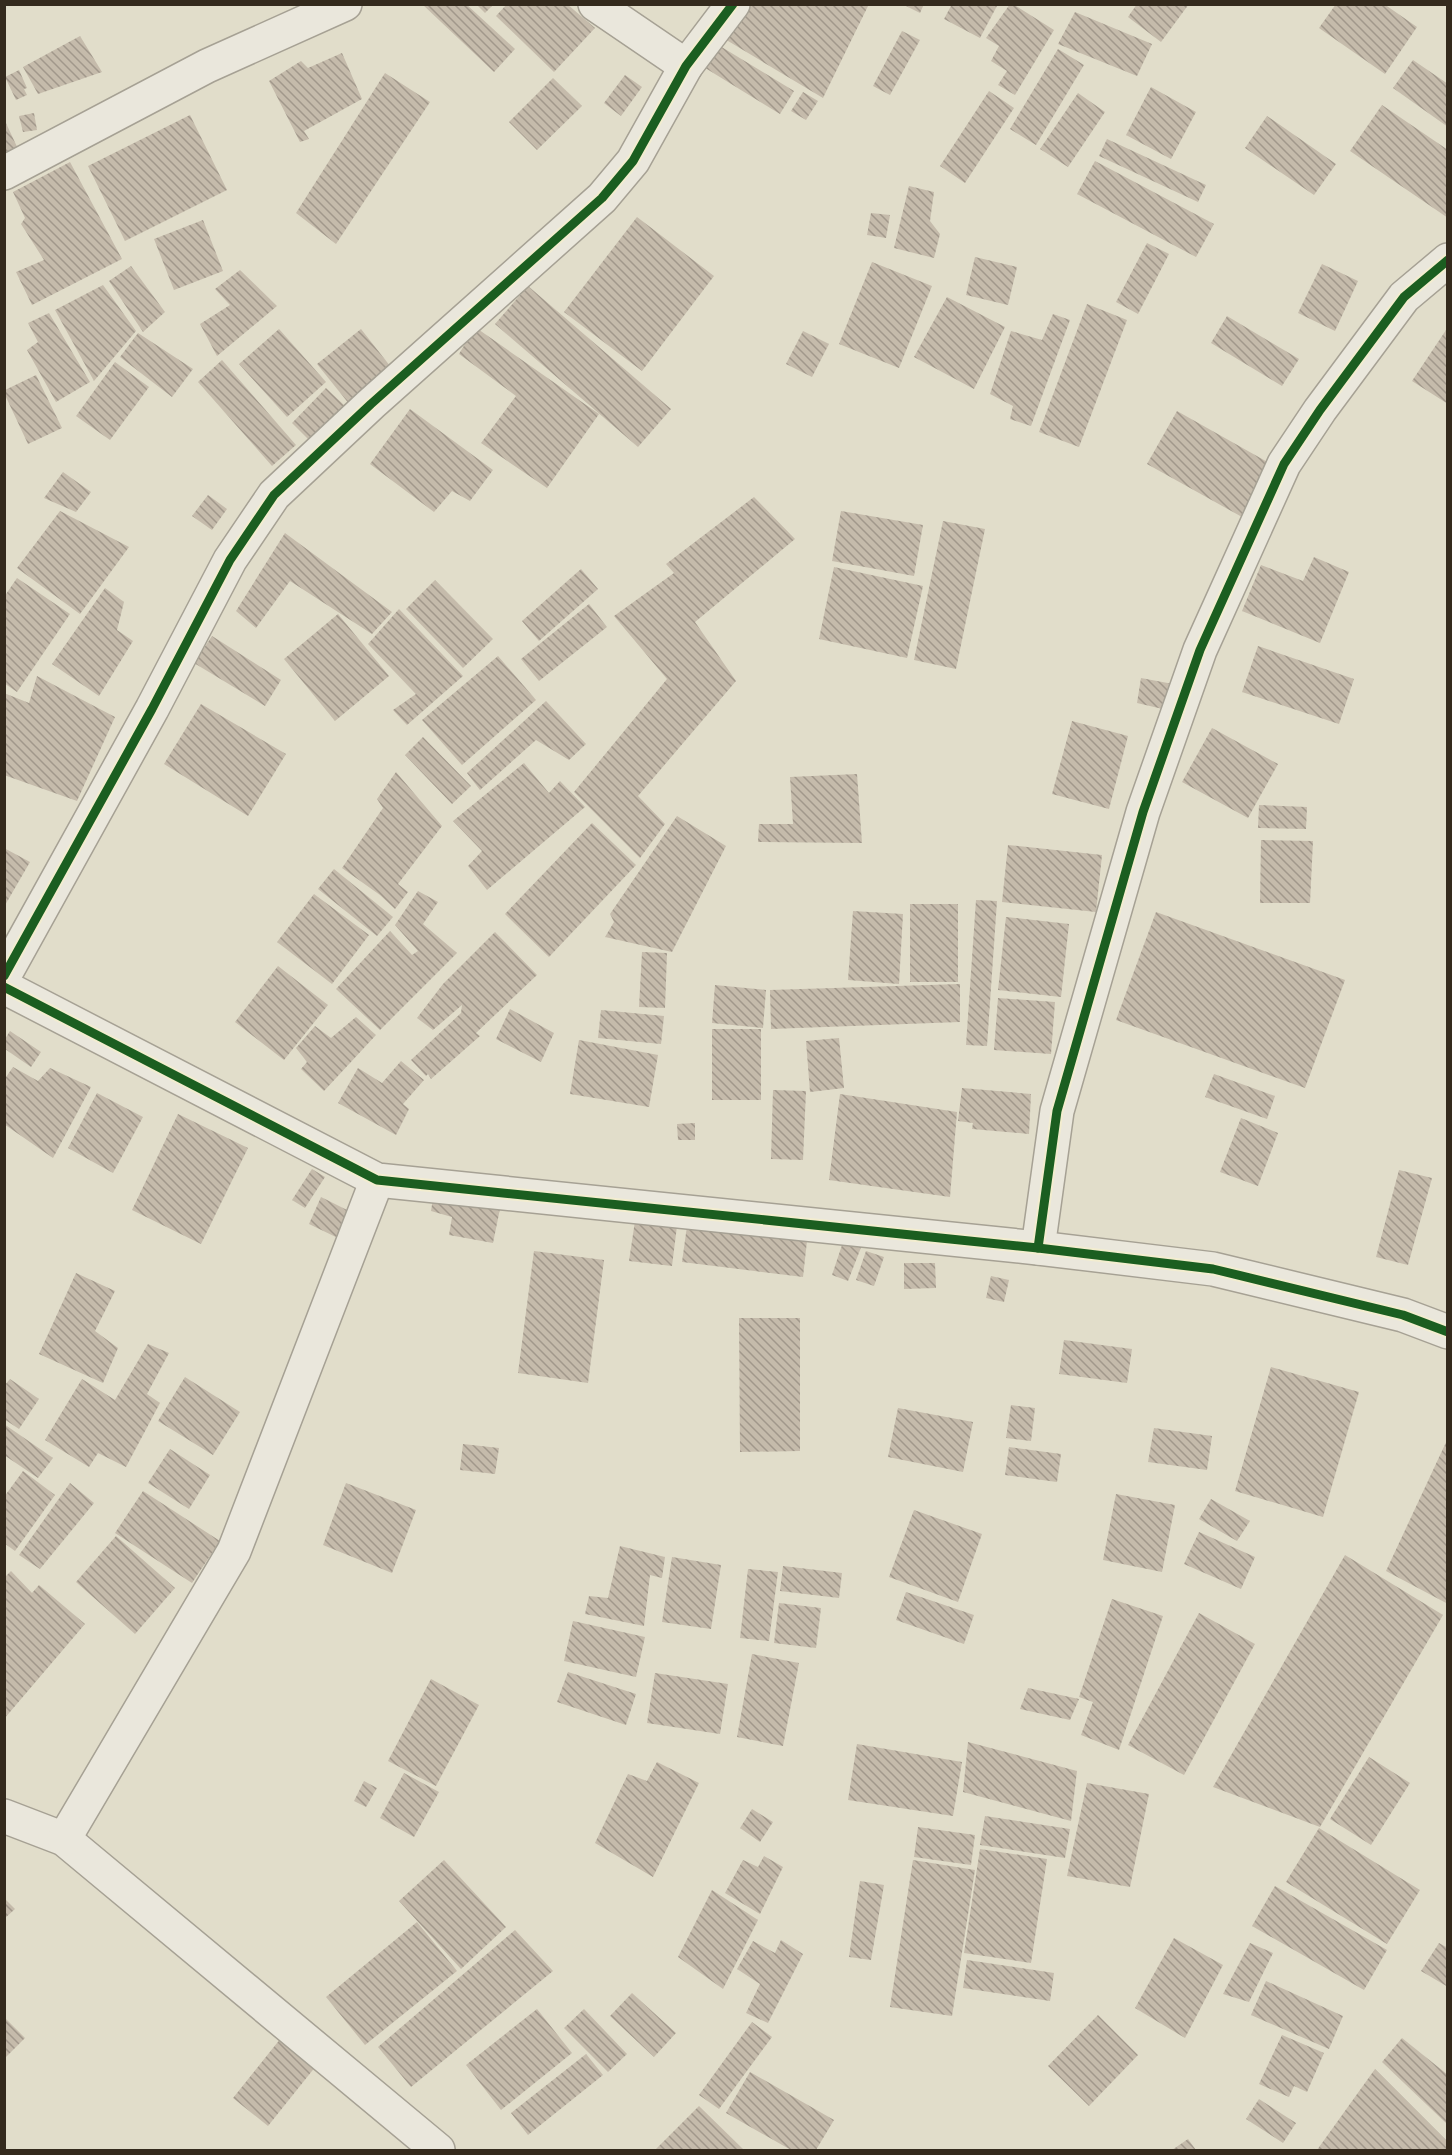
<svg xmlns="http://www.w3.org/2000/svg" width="1452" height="2155" font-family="'PT Serif',serif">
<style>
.building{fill:url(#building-back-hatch)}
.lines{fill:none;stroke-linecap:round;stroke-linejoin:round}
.minor-casing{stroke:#a6a194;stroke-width:36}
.minor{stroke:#eae7dc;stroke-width:33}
.cycleway-casing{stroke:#f3edcf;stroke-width:13}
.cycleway{stroke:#1b5e20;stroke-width:9}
</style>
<defs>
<pattern id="building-back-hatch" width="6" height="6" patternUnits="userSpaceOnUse" patternTransform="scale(1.5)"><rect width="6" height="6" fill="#c5bbab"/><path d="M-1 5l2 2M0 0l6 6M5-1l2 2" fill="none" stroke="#a1988b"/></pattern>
</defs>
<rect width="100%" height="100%" fill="#e1ddca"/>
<!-- building -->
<g class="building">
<path d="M422,4H466L515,49L494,72Z"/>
<path d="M476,4H494L485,13Z"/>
<path d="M507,4H567L595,28L554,72L496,16Z"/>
<path d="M752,4H869L823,98L718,35L734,8L746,14Z"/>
<path d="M902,4H924L920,13Z"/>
<path d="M952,4H998L980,38L944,19Z"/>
<path d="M1010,4H1013L1054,30L1015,95L998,85L1007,71L991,61L999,46L986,38Z"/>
<path d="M1137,4H1189L1161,42L1128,17Z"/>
<path d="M1336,4H1384L1417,27L1385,74L1319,28Z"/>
<path d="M1075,12L1152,44L1137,76L1058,44Z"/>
<path d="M902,31L920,40L890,95L873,86Z"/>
<path d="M80,36L102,72L38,94L23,67Z"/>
<path d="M715,43L794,91L780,114L702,66Z"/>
<path d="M1058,49L1084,65L1036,145L1010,129Z"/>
<path d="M342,53L362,99L304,131L309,139L300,142L269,81L301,61L308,68Z"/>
<path d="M1413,60L1448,84V127L1393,88Z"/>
<path d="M19,70L27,88L24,89L27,95L16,100L5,77Z"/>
<path d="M385,73L430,102L336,244L296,213Z"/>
<path d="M625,75L642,87L621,116L604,103Z"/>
<path d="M553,78L582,106L537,150L509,122Z"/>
<path d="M1151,87L1196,112L1171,159L1126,135Z"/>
<path d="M989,91L1014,108L965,183L940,166Z"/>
<path d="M803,92L818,101L806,120L791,111Z"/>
<path d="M1078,93L1105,112L1068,167L1040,149Z"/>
<path d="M1382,105L1448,150V218L1350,151Z"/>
<path d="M34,113L37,130L23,132L19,116Z"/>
<path d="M190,115L227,190L125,241L88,166Z"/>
<path d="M1267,116L1336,164L1314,195L1245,148Z"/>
<path d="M4,119L19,151L4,158Z"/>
<path d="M1107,139L1206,185L1198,202L1099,156Z"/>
<path d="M1095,161L1214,224L1196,257L1077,194Z"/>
<path d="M70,162L122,259L32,305L16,272L44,260L21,224L25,218L13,192Z"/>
<path d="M909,186L934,192L930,221L940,234L934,258L894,248Z"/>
<path d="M871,213L890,215L886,238L867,235Z"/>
<path d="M637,217L714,276L642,371L564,312Z"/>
<path d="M203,220L223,271L174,290L154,239Z"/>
<path d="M1147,243L1169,254L1138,314L1116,302Z"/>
<path d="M975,257L1017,267L1008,305L966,295Z"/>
<path d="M872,262L932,286L899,368L839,344Z"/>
<path d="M1322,264L1358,281L1335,331L1298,313Z"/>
<path d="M131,266L165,312L143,332L109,281Z"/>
<path d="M240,270L277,306L217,356L200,324L230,305L215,289Z"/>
<path d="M103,285L136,331L94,381L55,310Z"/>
<path d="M528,286L671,409L638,447L495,324Z"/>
<path d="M947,297L1005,327L974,389L914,357Z"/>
<path d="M1087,304L1127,320L1079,447L1039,432Z"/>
<path d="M49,313L90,382L56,402L27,350L38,342L28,323Z"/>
<path d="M1053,314L1070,320L1031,426L1010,419L1013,406L990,394L1011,331L1042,340Z"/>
<path d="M1227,316L1299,359L1282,386L1211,343Z"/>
<path d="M475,327L599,414L547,488L481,443L516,396L459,354Z"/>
<path d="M1448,327V404L1412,381Z"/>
<path d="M279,329L326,382L287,417L239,364Z"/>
<path d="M361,329L394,371L350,405L317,364Z"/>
<path d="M803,331L829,344L812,377L786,364Z"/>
<path d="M138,333L193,369L172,397L120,357Z"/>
<path d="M222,360L296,445L272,466L198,382Z"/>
<path d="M115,362L149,387L110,440L76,416Z"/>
<path d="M36,375L62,428L28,444L5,395V390Z"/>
<path d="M326,388L346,407L312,443L292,423Z"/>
<path d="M410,409L493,470L470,501L452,491L434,512L370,464Z"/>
<path d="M1177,411L1271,464L1242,517L1147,464Z"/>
<path d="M63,472L91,492L76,512L44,498Z"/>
<path d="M208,495L227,509L212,530L192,516Z"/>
<path d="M754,497L795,539L695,622L736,681L638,796L665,824L640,858L574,792L667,679L614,616L674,573L666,564Z"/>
<path d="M60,511L129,547L80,614L17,568Z"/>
<path d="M841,511L923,525L914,576L832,561Z"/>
<path d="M943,521L985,529L956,669L914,660Z"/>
<path d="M285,533L392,612L372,634L290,581L256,628L236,611Z"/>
<path d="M1314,557L1349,572L1320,643L1242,611L1261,565L1303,581Z"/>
<path d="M834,567L923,586L907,658L819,639Z"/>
<path d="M581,569L598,589L539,641L522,621Z"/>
<path d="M17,578L70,614L17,692L4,683V597Z"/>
<path d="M435,580L493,639L463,668L406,609Z"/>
<path d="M105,588L124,602L117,630L133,641L99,696L52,664Z"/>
<path d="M589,604L607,627L539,681L521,659Z"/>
<path d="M399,609L463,676L407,725L393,710L416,694L368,644Z"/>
<path d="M338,614L389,676L335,721L284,659Z"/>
<path d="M212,636L281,680L265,706L194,663Z"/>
<path d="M1258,646L1354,679L1339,724L1242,692Z"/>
<path d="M498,656L536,700L462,765L422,720Z"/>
<path d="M37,676L115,717L77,801L4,775V693L29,703Z"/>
<path d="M1141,678L1173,684L1167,710L1137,703Z"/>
<path d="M546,701L586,744L569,760L536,740L480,790L467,773Z"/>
<path d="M201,704L286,754L248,816L164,764Z"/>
<path d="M1072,721L1128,736L1109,809L1052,794Z"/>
<path d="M1212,728L1278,764L1248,818L1182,782Z"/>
<path d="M423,737L471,786L452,804L405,755Z"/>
<path d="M524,763L549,793L560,781L585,807L487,890L468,866L482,851L453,821Z"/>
<path d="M396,772L442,826L398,884L408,892L395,909L380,895L342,868L383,808L377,799Z"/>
<path d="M857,774L862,843L758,842L759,824H793L790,777Z"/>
<path d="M1259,805L1307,807L1306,829L1258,828Z"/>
<path d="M677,816L726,846L672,952L605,937L614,922L610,914Z"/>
<path d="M592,823L636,865L549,957L505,914Z"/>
<path d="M1261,840L1313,841L1310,903H1260Z"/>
<path d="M1008,845L1102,855L1096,912L1002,902Z"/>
<path d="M4,848L30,862L4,907Z"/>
<path d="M334,869L393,917L377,936L318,889Z"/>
<path d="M418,891L438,902L423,924L457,953L380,1030L336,989L390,931L412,955L418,951L395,925Z"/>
<path d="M314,894L369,935L332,984L277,942Z"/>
<path d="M976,900L997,901L987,1046L966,1045Z"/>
<rect x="910" y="904" width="48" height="78"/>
<path d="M853,911L903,914L899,984L848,980Z"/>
<path d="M1156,912L1345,980L1305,1088L1116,1020Z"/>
<path d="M1006,917L1069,924L1061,997L998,990Z"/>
<path d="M495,932L537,975L476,1033L480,1036L431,1079L428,1074L426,1076L411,1060L461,1013L462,1005L433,1030L417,1018L443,984Z"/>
<path d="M642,952L667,953L665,1008L639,1007Z"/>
<path d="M278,966L328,1005L284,1060L235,1022Z"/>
<path d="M960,984V1022L771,1029L770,990Z"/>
<path d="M715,985L766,990L763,1028L712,1023Z"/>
<path d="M998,998L1055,1002L1051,1054L994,1050Z"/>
<path d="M510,1009L554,1033L541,1062L496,1039Z"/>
<path d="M601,1010L664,1016L661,1044L598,1038Z"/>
<path d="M356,1017L376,1035L324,1091L301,1069L307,1062L296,1048L315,1026L331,1038Z"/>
<rect x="712" y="1029" width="49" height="71"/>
<path d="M10,1031L41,1052L31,1067L5,1049V1039Z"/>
<path d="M839,1038L844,1088L810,1092L806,1041Z"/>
<path d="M579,1040L658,1055L649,1107L570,1094Z"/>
<path d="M401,1061L424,1080L403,1104L409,1109L396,1135L338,1103L358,1068L382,1083Z"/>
<path d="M13,1067L38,1081L50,1068L91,1087L53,1158L4,1124V1080Z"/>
<path d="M1214,1074L1275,1096L1267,1119L1205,1097Z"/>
<path d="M962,1088L1031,1094L1029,1134L972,1129L973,1123L958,1121Z"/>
<path d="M773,1090L806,1091L803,1160L771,1159Z"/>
<path d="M97,1093L143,1117L113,1173L68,1148Z"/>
<path d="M840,1094L957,1112L950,1197L829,1180Z"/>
<path d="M178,1114L248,1148L201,1244L132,1210Z"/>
<path d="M1241,1118L1278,1133L1258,1186L1220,1172Z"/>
<path d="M695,1123V1140H678L677,1124Z"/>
<path d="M312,1169L325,1177L305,1208L292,1200Z"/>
<path d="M1399,1170L1432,1178L1408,1265L1376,1257Z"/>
<path d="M434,1192L501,1204L493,1243L449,1235L452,1217L431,1211Z"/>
<path d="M321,1197L355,1214L342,1240L309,1224Z"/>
<path d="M635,1221L677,1226L672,1266L629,1261Z"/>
<path d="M687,1226L807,1241L803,1277L682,1262Z"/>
<path d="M844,1239L862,1245L848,1281L832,1275Z"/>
<path d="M534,1251L604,1260L588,1383L518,1373Z"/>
<path d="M866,1251L884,1257L874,1286L856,1280Z"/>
<path d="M904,1263H935L936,1288L904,1289Z"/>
<path d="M76,1273L115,1291L95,1331L118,1348L103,1383L39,1354Z"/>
<path d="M991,1276L1009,1280L1004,1302L986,1298Z"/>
<path d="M739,1318H800V1451L740,1452Z"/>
<path d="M1064,1340L1132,1349L1127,1383L1059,1374Z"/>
<path d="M148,1344L169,1353L147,1394L160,1403L126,1467L98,1453L89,1467L45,1440L82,1379L115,1400Z"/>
<path d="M1271,1367L1359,1392L1323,1517L1235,1491Z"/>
<path d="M185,1377L240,1412L213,1455L158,1421Z"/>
<path d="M10,1379L39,1399L19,1429L4,1419V1386Z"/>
<path d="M1011,1405L1035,1408L1031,1441L1006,1438Z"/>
<path d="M898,1408L973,1422L963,1472L888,1457Z"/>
<path d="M4,1424L53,1458L38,1478L4,1455Z"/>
<path d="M1154,1428L1212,1436L1207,1470L1148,1462Z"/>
<path d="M1448,1438V1604L1386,1571Z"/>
<path d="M463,1444L499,1448L495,1474L460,1470Z"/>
<path d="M1009,1447L1061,1454L1057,1482L1005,1475Z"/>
<path d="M170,1449L210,1475L189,1509L148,1483Z"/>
<path d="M23,1471L55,1495L15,1551L4,1543V1497Z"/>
<path d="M70,1483L94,1503L40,1569L19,1555Z"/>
<path d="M346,1483L416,1510L392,1573L323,1545Z"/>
<path d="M143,1491L220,1541L192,1583L115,1533Z"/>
<path d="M1116,1494L1175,1505L1162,1572L1103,1560Z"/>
<path d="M1211,1499L1250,1521L1237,1541L1199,1519Z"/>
<path d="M914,1510L982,1534L958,1602L889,1577Z"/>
<path d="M1199,1532L1255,1557L1241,1589L1184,1564Z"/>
<path d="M116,1536L175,1588L135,1634L76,1582Z"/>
<path d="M620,1546L665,1557L662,1578L650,1575L644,1626L585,1614L589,1596L608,1598Z"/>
<path d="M1345,1555L1443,1615L1320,1827L1213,1787Z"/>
<path d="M672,1557L721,1565L711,1629L662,1622Z"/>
<path d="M783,1566L842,1573L839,1598L780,1591Z"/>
<path d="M748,1569L778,1572L769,1641L740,1638Z"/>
<path d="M11,1571L32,1593L39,1585L85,1624L4,1719V1578Z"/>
<path d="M906,1592L974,1615L964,1644L896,1620Z"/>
<path d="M1112,1599L1163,1616L1119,1750L1081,1735L1093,1702L1079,1697Z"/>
<path d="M779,1603L821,1608L816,1648L774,1643Z"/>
<path d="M1199,1613L1255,1644L1184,1775L1128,1745Z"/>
<path d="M573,1621L645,1637L636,1677L564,1661Z"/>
<path d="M752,1654L799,1663L783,1746L737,1737Z"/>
<path d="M568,1672L636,1694L626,1725L557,1702Z"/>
<path d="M655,1673L728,1684L720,1734L647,1723Z"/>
<path d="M431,1679L479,1705L436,1786L388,1761Z"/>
<path d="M1028,1688L1079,1699L1070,1720L1020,1709Z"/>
<path d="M968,1742L1077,1771L1071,1821L963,1792Z"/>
<path d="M857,1744L962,1762L953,1816L848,1800Z"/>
<path d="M1369,1757L1410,1783L1371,1845L1330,1819Z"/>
<path d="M657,1762L699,1783L653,1877L595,1843L628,1774L647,1781Z"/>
<path d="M404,1773L439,1792L414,1837L380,1818Z"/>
<path d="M364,1781L377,1788L366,1807L354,1801Z"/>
<path d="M1087,1783L1149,1794L1130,1887L1067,1876Z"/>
<path d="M752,1809L773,1822L760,1842L740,1828Z"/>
<path d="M985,1816L1070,1829L1065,1858L980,1845Z"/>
<path d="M918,1827L975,1835L971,1865L914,1857Z"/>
<path d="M1319,1828L1420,1890L1387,1944L1286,1882Z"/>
<path d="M980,1849L1047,1859L1031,1963L964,1953Z"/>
<path d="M764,1856L783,1867L760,1914L725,1893L743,1860L758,1867Z"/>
<path d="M444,1860L506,1927L461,1969L399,1901Z"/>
<path d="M913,1860L975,1870L952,2016L890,2007Z"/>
<path d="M860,1881L884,1885L871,1960L849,1957Z"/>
<path d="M1275,1886L1387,1950L1364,1990L1252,1926Z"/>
<path d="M712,1890L758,1920L723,1989L678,1957Z"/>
<path d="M4,1898L15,1909L4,1919Z"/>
<path d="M417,1922L457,1971L365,2045L326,1997Z"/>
<path d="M515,1930L553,1971L411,2087L378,2047Z"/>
<path d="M1174,1938L1223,1965L1185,2038L1135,2008Z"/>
<path d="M781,1940L803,1954L768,2023L746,2013L760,1984L737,1969L753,1941L775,1953Z"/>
<path d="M1250,1943L1273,1953L1249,2002L1223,1994Z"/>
<path d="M1439,1943L1448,1948V1987L1421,1971Z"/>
<path d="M967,1960L1054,1973L1050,2001L963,1988Z"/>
<path d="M1266,1981L1343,2016L1329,2049L1251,2015Z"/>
<path d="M632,1993L676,2033L654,2057L610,2016Z"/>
<path d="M537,2009L572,2053L501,2110L466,2065Z"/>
<path d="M584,2009L627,2054L608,2072L564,2028Z"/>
<path d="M1098,2015L1138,2055L1089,2106L1048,2066Z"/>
<path d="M4,2017L25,2038L4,2059Z"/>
<path d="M752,2022L772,2037L719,2109L699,2095Z"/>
<path d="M285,2033L320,2061L268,2126L233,2098Z"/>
<path d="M1282,2035L1324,2053L1307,2092L1294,2086L1289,2097L1259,2084Z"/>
<path d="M1402,2038L1448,2075V2125L1382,2062Z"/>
<path d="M586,2054L603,2075L528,2135L511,2113Z"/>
<path d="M1375,2069L1448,2142V2150H1317Z"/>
<path d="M750,2072L834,2120L816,2150H791L726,2113Z"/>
<path d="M1259,2099L1296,2123L1283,2143L1246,2119Z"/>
<path d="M699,2106L744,2150H655Z"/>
<path d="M1188,2139L1196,2150H1172Z"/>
</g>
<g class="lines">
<defs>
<g id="minor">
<path d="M595,4L686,66"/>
<path d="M4,173L207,66L345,4"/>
<path d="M4,976L152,709L230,560L274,495L371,404L602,198L633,161L686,66L733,4"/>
<path d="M4,987L377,1180L1038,1248L1213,1269L1403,1315L1448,1332"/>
<path d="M1038,1248L1057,1111L1143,812L1200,650L1284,464L1320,410L1404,297L1448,260"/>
<path d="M4,1816L64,1839L438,2150"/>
<path d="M64,1839L234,1551L377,1180"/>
</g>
</defs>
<!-- minor casing -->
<use href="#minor" class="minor-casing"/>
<!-- minor -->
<use href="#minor" class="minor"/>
<defs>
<g id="cycleway">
<path d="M4,976L152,709L230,560L274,495L371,404L602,198L633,161L686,66L733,4"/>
<path d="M4,987L377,1180L1038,1248L1213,1269L1403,1315L1448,1332"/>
<path d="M1038,1248L1057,1111L1143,812L1200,650L1284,464L1320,410L1404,297L1448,260"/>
</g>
</defs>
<!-- cycleway casing -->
<use href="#cycleway" class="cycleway-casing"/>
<!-- cycleway -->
<use href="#cycleway" class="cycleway"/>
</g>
<!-- border -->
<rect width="1452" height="2155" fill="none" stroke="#342a1d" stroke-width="12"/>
</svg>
